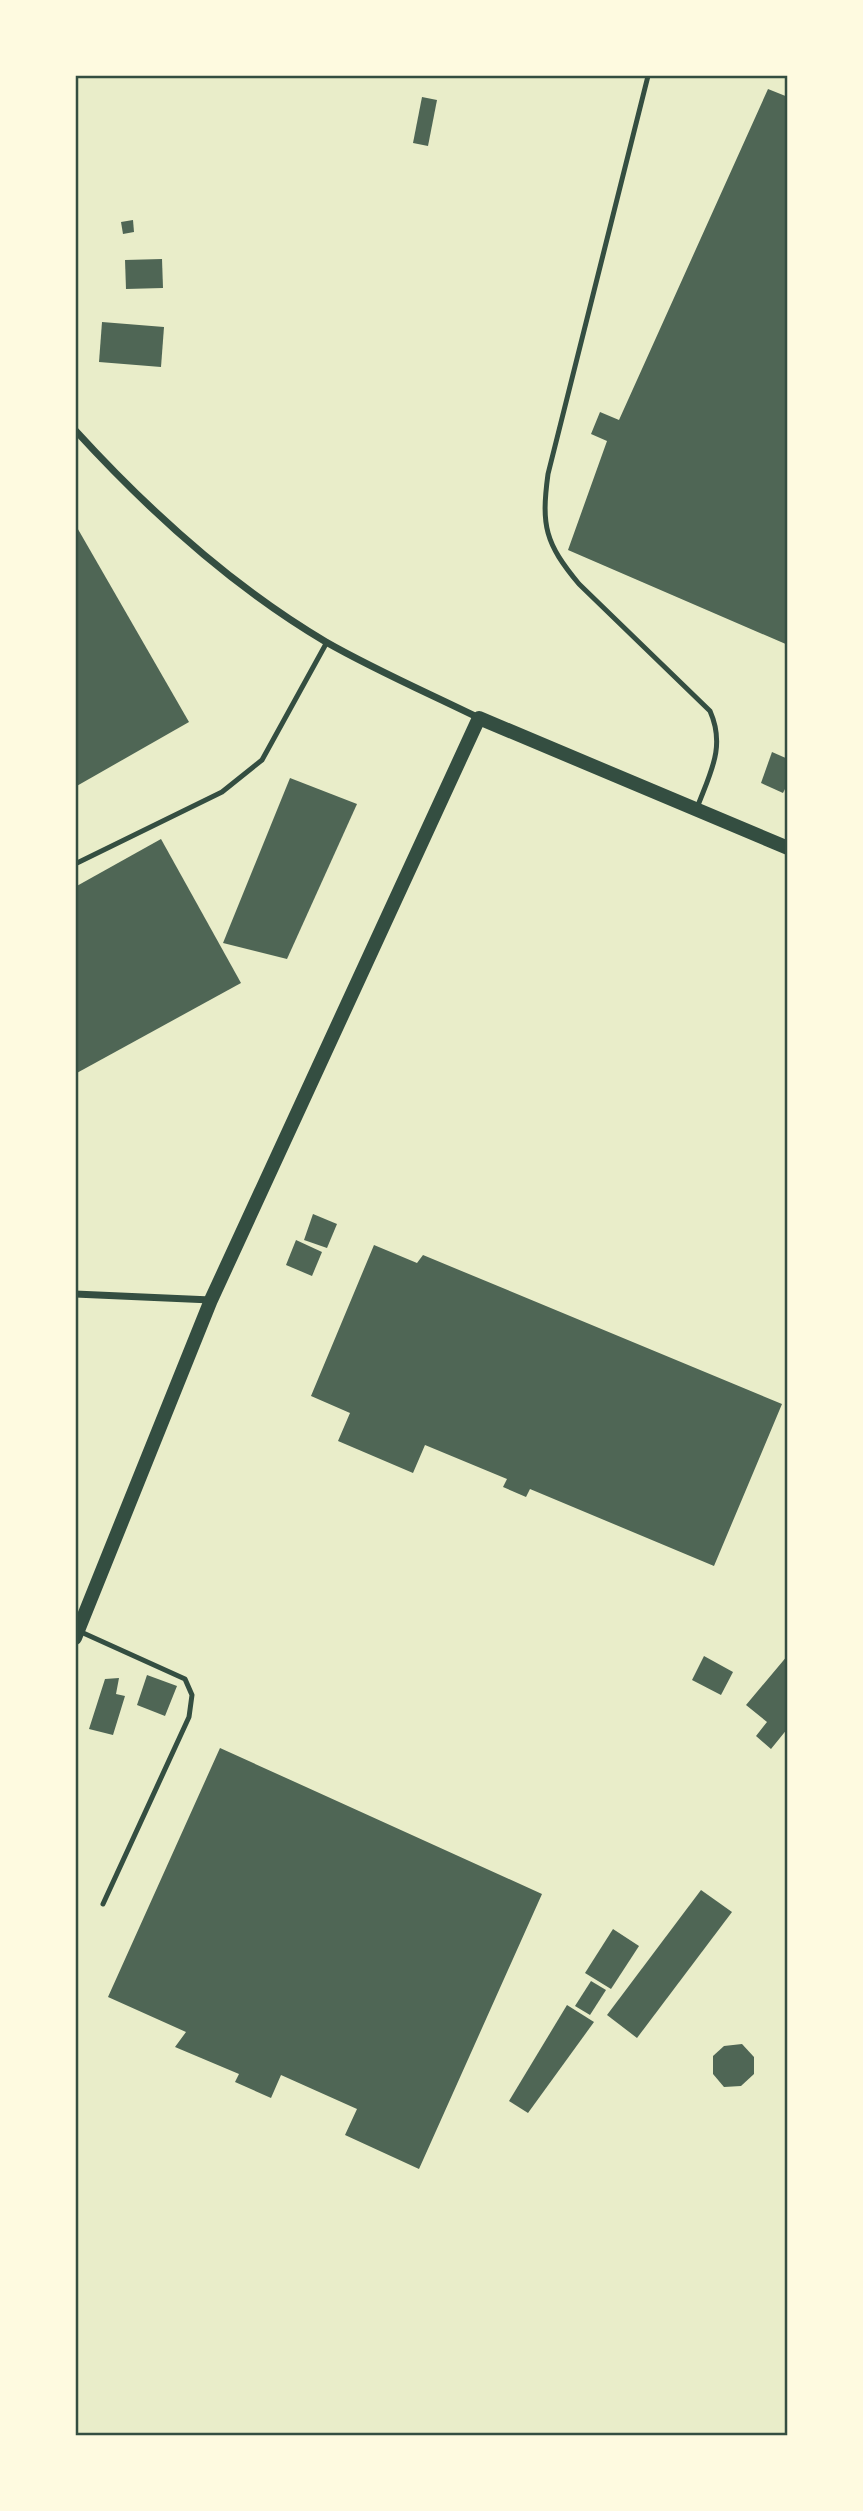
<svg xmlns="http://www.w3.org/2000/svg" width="863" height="2511" font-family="'DejaVu Sans',sans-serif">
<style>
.building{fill:#4f6655}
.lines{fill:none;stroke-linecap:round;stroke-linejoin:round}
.service{stroke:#344e41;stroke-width:5}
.minor{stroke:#344e41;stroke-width:7}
.secondary{stroke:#344e41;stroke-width:14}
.neatline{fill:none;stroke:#344e41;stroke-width:2.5}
</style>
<rect width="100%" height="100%" fill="#e9edc9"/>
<!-- building -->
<g class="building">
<path d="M768,89L788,97V645L568,550L607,441L591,434L600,412L619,420Z"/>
<path d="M422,97L437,100L428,146L413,143Z"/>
<path d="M133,220L134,232L123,234L121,222Z"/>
<path d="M162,259L163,288L126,289L125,260Z"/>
<path d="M102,322L164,327L161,367L99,362Z"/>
<path d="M75,524L189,722L75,787Z"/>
<path d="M772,752L788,759V783L783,793L761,783Z"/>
<path d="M290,778L357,804L287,959L223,943Z"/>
<path d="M161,839L241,983L75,1074V887Z"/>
<path d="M313,1214L337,1224L327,1248L304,1240Z"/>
<path d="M296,1240L322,1252L312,1276L286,1265Z"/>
<path d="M374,1245L417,1263L423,1255L782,1404L714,1566L530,1489L526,1497L503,1487L507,1479L425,1445L413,1473L338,1441L350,1413L311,1396Z"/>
<path d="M788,1655V1728L771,1749L756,1736L767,1722L746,1705Z"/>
<path d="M704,1656L733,1672L721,1695L692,1680Z"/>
<path d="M147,1675L177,1686L165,1716L137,1705Z"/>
<path d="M119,1678L116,1694L125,1696L113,1735L89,1729L105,1679Z"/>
<path d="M220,1748L542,1894L419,2169L345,2135L357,2109L281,2075L271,2098L235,2082L239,2074L175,2047L186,2032L108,1997Z"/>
<path d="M701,1890L732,1912L637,2038L607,2015Z"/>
<path d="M613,1929L639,1946L611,1989L585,1973Z"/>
<path d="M591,1981L606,1990L590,2015L575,2006Z"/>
<path d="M567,2005L594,2022L528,2113L509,2101Z"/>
<path d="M742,2044L754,2057V2074L741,2086L724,2087L713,2074V2056L724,2046Z"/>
</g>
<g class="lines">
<!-- service -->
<g class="service">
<path d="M648,76L548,474C541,526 545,543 579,584L710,711C726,747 710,773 697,808"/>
<path d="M75,864L222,792L262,760L327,642"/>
<path d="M81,1632L185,1679L192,1695L189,1717L103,1904"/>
</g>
<!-- minor -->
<g class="minor">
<path d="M75,430C149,511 231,586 326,642C375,670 428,693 479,718"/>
<path d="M75,1294L211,1300"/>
</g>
<!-- secondary -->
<path class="secondary" d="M75,1638L211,1300L479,718L788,848"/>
</g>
<!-- border -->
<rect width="863" height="2511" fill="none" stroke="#fefae0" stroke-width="154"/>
<rect x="77" y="77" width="709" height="2357" class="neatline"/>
</svg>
